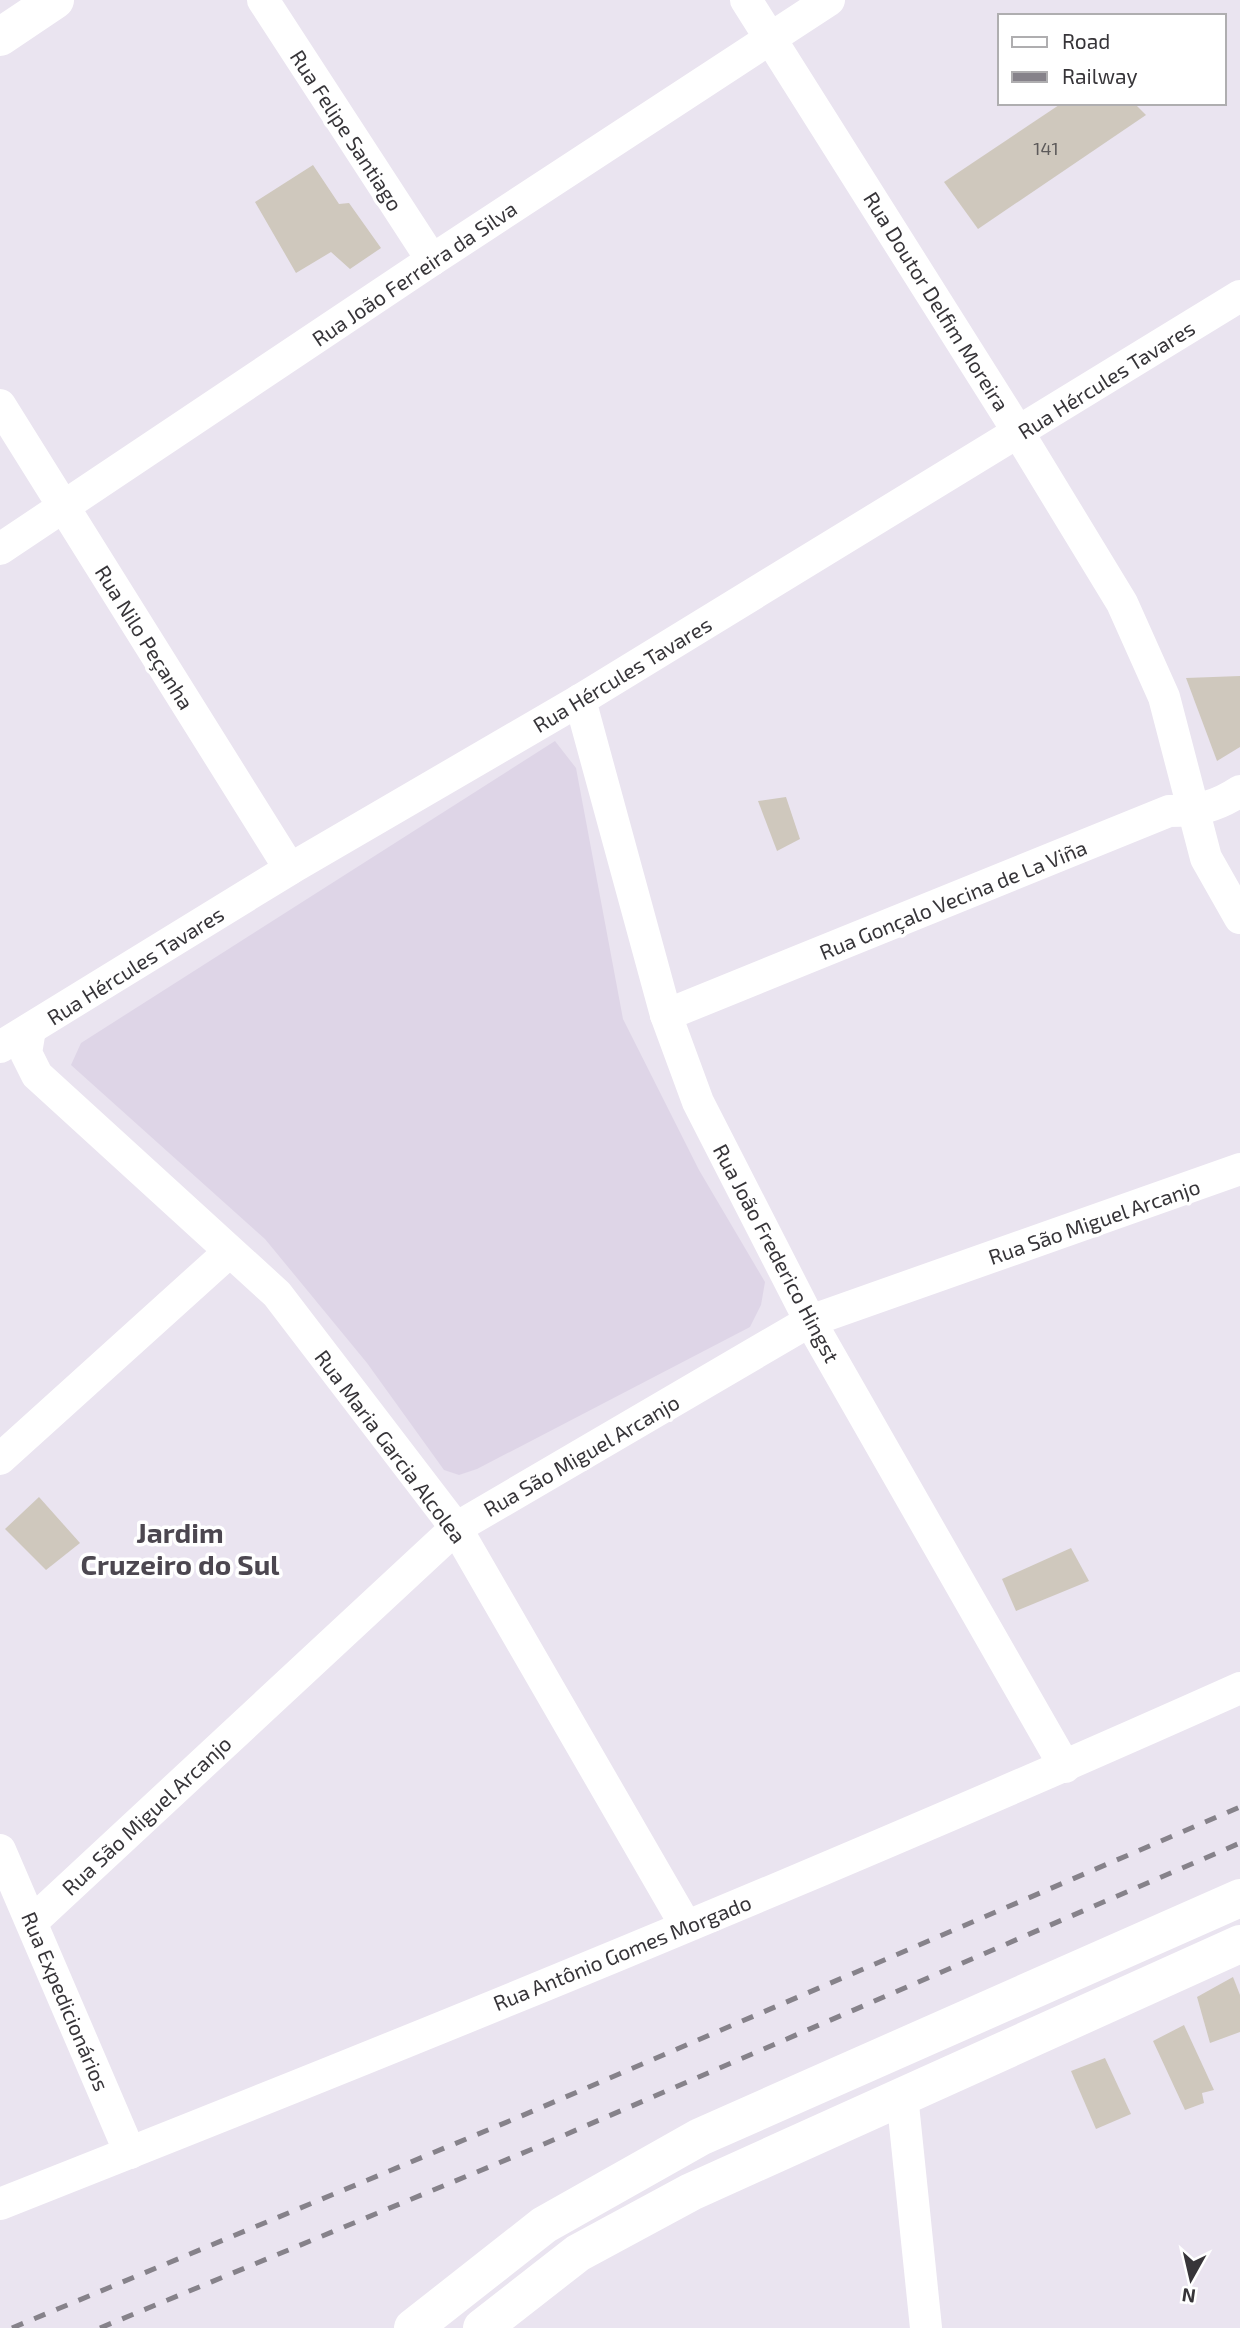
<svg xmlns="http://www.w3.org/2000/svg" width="1240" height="2328" font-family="'Exo 2',sans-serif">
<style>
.built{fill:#ded5e7}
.building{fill:#cfc8bd}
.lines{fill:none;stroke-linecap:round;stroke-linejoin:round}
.minor{stroke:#fff;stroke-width:32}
.secondary{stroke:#fff;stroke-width:38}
.primary{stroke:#fff;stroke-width:38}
.rail{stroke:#86828a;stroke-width:5;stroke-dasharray:12 12;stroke-linecap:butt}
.labels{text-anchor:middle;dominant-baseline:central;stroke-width:7;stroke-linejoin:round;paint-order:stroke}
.number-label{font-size:18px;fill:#5d5a5a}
.street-label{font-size:21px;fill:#373539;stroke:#fff}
.district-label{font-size:28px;font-weight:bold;fill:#4c4750;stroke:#fff}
</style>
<rect width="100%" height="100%" fill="#eae4f0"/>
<!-- built -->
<path class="built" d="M555,741L576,768L623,1019L699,1170L765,1282L761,1305L750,1327L477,1469L459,1475L444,1470L367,1363L265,1239L71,1065L81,1043Z"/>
<!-- building -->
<g class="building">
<path d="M1062,103H1134L1146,115L978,229L944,182Z"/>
<path d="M313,165L339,204L349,203L381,248L350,269L331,252L296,273L255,202Z"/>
<path d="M1240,676V747L1217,761L1186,678Z"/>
<path d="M786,797L800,839L777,851L758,801Z"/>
<path d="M39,1497L80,1543L46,1570L5,1529Z"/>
<path d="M1071,1548L1089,1581L1016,1611L1002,1579Z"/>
<path d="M1233,1977L1240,1995V2032L1210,2043L1197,1997Z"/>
<path d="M1184,2025L1214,2090L1202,2093L1204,2103L1185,2110L1153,2041Z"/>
<path d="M1105,2058L1131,2114L1096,2129L1071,2071Z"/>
</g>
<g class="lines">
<!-- minor -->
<g class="minor">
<path d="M263,0L432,260"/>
<path d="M746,0L1007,414L1122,603L1164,697L1206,858L1240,918"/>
<path d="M0,405L290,869"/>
<path d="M0,549L432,260L829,0"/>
<path d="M580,700L666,1015L698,1102L810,1321L1065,1767"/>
<path d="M666,1015L1169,811C1197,811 1216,807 1240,791"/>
<path d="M30,1029L26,1053L37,1075L277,1294L456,1528L686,1926"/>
<path d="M0,1047L290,869L580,700L1240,296"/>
<path d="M0,1459L228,1253"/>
<path d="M0,1850L130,2153"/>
<path d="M33,1921L456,1528L810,1321L1240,1169"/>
<path d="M902,2095L926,2328"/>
<path d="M0,2204C416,2040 831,1871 1240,1688"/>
</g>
<!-- secondary -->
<g class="secondary">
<path d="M413,2328L544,2225L700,2137L1240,1898"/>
<path d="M482,2328L578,2253L691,2192L1240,1944"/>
</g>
<!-- primary -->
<path class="primary" d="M0,37L55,0"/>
<!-- rail -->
<g class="rail">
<path d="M12,2328L519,2117L1240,1807"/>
<path d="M100,2328L530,2150L1240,1843"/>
</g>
</g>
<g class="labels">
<!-- number labels -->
<g class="number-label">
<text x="1046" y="148">141</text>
</g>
<!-- street labels -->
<g class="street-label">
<text transform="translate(347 130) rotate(57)">Rua Felipe Santiago</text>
<text transform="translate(414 273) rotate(-34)">Rua João Ferreira da Silva</text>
<text transform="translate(937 301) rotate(58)">Rua Doutor Delfim Moreira</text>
<text transform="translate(1106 379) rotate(-32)">Rua Hércules Tavares</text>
<text transform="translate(145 637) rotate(58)">Rua Nilo Peçanha</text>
<text transform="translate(622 674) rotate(-31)">Rua Hércules Tavares</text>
<text transform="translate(953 899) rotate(-22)">Rua Gonçalo Vecina de La Viña</text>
<text transform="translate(135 965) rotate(-32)">Rua Hércules Tavares</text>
<text transform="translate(1094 1221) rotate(-19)">Rua São Miguel Arcanjo</text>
<text transform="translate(777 1253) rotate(62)">Rua João Frederico Hingst</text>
<text transform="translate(391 1446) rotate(53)">Rua Maria Garcia Alcolea</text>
<text transform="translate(581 1455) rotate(-30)">Rua São Miguel Arcanjo</text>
<text transform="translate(146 1815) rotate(-43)">Rua São Miguel Arcanjo</text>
<text transform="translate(622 1952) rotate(-22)">Rua Antônio Gomes Morgado</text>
<text transform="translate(66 2001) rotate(67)">Rua Expedicionários</text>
</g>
<!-- district labels -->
<g class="district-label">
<text x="180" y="1532">Jardim<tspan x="180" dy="32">Cruzeiro do Sul</tspan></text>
</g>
</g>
<!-- legend -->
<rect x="998" y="14" width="228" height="91" fill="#ffffff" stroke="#afaeb0" stroke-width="2"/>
<rect x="1012" y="37" width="35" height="10" fill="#ffffff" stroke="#afaeb0" stroke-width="2"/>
<text x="1062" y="49" font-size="21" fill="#373539">Road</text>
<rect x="1012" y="72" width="35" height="10" fill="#86828a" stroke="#afaeb0" stroke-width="2"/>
<text x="1062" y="84" font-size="21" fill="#373539">Railway</text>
<!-- north arrow -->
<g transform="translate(1191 2279) rotate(188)" stroke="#ffffff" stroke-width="5" paint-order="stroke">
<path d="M0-5L12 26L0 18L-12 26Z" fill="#373539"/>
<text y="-10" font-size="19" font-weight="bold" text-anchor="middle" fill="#373539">N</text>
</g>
</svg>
